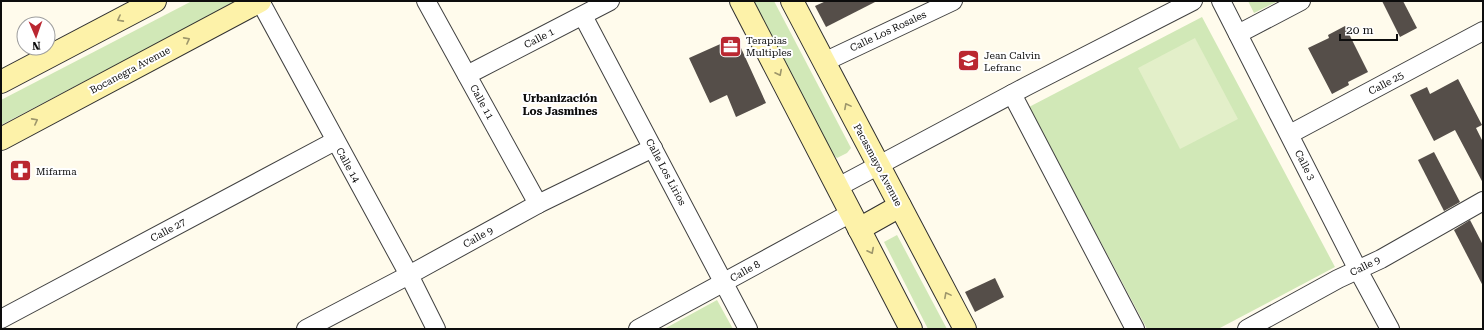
<svg xmlns="http://www.w3.org/2000/svg" width="1484" height="330" font-family="'Roboto Serif',serif">
<style>
.green{fill:#d1e8b7}
.pitch{fill:#e3efc9}
.building{fill:#554e49}
.lines{fill:none;stroke-linecap:round;stroke-linejoin:round}
.street-casing{stroke:#404040;stroke-width:20}
.secondary-casing{stroke:#2f2f2f;stroke-width:24}
.street{stroke:#fff;stroke-width:18}
.secondary{stroke:#fdf2a9;stroke-width:22}
.oneway{stroke:#9d966b}
.labels{text-anchor:middle;dominant-baseline:central;stroke-width:4;stroke-linejoin:round;paint-order:stroke}
.street-label{font-size:10px;fill:#0d0d0d;stroke:#fff}
.poi-label{font-size:10px;fill:#0d0d0d;stroke:#fff;text-anchor:start}
.neighbourhood-label{font-size:11px;font-weight:bold;fill:#0d0d0d;stroke:#fff}
</style>
<rect width="100%" height="100%" fill="#fffbec"/>
<!-- green -->
<g class="green">
<path d="M192,1H234V3L1,125V100Z"/>
<path d="M751,1H774L851,148L847,153L837,158L829,151Z"/>
<path d="M1248,1H1278L1254,13Z"/>
<path d="M1202,17L1335,267L1218,329H1147L1029,107Z"/>
<path d="M897,235L947,329H928L884,242Z"/>
<path d="M717,300L733,329H664Z"/>
</g>
<!-- pitch -->
<path class="pitch" d="M1195,38L1238,119L1180,149L1138,68Z"/>
<!-- building -->
<g class="building">
<path d="M826,1H877L826,27L815,6Z"/>
<path d="M1382,1H1403L1417,28L1400,37Z"/>
<path d="M1345,26L1368,72L1348,82L1349,85L1332,94L1308,48L1329,38L1328,35Z"/>
<path d="M736,37L766,103L736,117L727,95L710,103L689,58Z"/>
<path d="M1458,79L1482,125L1476,128L1483,142V183L1455,130L1434,141L1410,95L1427,87L1430,94Z"/>
<path d="M1434,152L1460,202L1444,211L1418,160Z"/>
<path d="M1470,220L1483,245V286L1454,230Z"/>
<path d="M995,278L1004,297L975,312L965,292Z"/>
</g>
<g class="lines">
<defs>
<g id="street">
<path d="M260,1L409,275L436,329"/>
<path d="M426,1L538,204"/>
<path d="M1221,1L1358,270L1390,329"/>
<path d="M583,16L748,329"/>
<path d="M1238,34L1301,1"/>
<path d="M824,62L953,1"/>
<path d="M467,75L610,1"/>
<path d="M1012,94L1135,329"/>
<path d="M1290,134L1483,31"/>
<path d="M838,187L1027,86L1193,1"/>
<path d="M1,319L335,141"/>
<path d="M306,329L409,275L538,204L653,148"/>
<path d="M638,329L851,213"/>
<path d="M1247,329L1338,279L1381,259L1483,201"/>
</g>
<g id="secondary">
<path d="M741,1L911,329"/>
<path d="M792,1L965,329"/>
<path d="M1,82L155,1"/>
<path d="M1,139L260,1"/>
<path d="M859,229L900,206"/>
</g>
</defs>
<!-- street casing -->
<use href="#street" class="street-casing"/>
<!-- secondary casing -->
<use href="#secondary" class="secondary-casing"/>
<!-- street -->
<use href="#street" class="street"/>
<!-- secondary -->
<use href="#secondary" class="secondary"/>
</g>
<!-- one-way arrows -->
<defs><path id="oneway-chevron" d="M-2-3.5L2.5 0L-2 3.5" fill="none" stroke-width="1.6" stroke-linecap="round" stroke-linejoin="round"/></defs>
<g class="oneway">
<use href="#oneway-chevron" transform="translate(120 19) rotate(152)"/>
<use href="#oneway-chevron" transform="translate(187 40) rotate(-28)"/>
<use href="#oneway-chevron" transform="translate(779 73) rotate(63)"/>
<use href="#oneway-chevron" transform="translate(847 106) rotate(-118)"/>
<use href="#oneway-chevron" transform="translate(35 121) rotate(-28)"/>
<use href="#oneway-chevron" transform="translate(871 251) rotate(63)"/>
<use href="#oneway-chevron" transform="translate(947 295) rotate(-118)"/>
</g>
<!-- icons -->
<defs>
<symbol id="office-square" viewBox="-11 -11 22 22"><rect x="-9" y="-9" width="18" height="18" rx="4" fill="#ba2731" stroke="#fff"/><path d="M-6-3h4V-5.5h4V-3h4V5H-6ZM-1-4.5V-3h2v-1.5ZM-6 0V1H6V0Z" fill="#fff"/></symbol>
<symbol id="school-square" viewBox="-11 -11 22 22"><rect x="-9" y="-9" width="18" height="18" rx="4" fill="#ba2731" stroke="#fff"/><path d="M0-5L7-2L0 1L-7-2ZM-4 1L0 2.5L4 1V4Q0 6-4 4Z" fill="#fff"/></symbol>
<symbol id="pharmacy-square" viewBox="-11 -11 22 22"><rect x="-9" y="-9" width="18" height="18" rx="4" fill="#ba2731" stroke="#fff"/><path d="M-2-6h4v4h4v4h-4v4h-4v-4h-4v-4h4Z" fill="#fff"/></symbol>
</defs>
<g fill-rule="evenodd">
<use href="#office-square" x="718" y="34" width="25" height="25"/>
<use href="#school-square" x="956" y="48" width="25" height="25"/>
<use href="#pharmacy-square" x="8" y="158" width="25" height="25"/>
</g>
<g class="labels">
<!-- street labels -->
<g class="street-label">
<text transform="translate(888 31) rotate(-25)">Calle Los Rosales</text>
<text transform="translate(539 38) rotate(-27)">Calle 1</text>
<text transform="translate(130 70) rotate(-28)">Bocanegra Avenue</text>
<text transform="translate(1386 83) rotate(-28)">Calle 25</text>
<text transform="translate(482 102) rotate(61)">Calle 11</text>
<text transform="translate(348 165) rotate(61)">Calle 14</text>
<text transform="translate(878 165) rotate(62)">Pacasmayo Avenue</text>
<text transform="translate(1305 165) rotate(63)">Calle 3</text>
<text transform="translate(666 172) rotate(62)">Calle Los Lirios</text>
<text transform="translate(168 230) rotate(-28)">Calle 27</text>
<text transform="translate(478 237) rotate(-29)">Calle 9</text>
<text transform="translate(1365 266) rotate(-26)">Calle 9</text>
<text transform="translate(745 271) rotate(-29)">Calle 8</text>
</g>
<!-- poi labels -->
<g class="poi-label">
<text x="746" y="40">Terapias<tspan x="746" dy="12">Multiples</tspan></text>
<text x="984" y="55">Jean Calvin<tspan x="984" dy="12">Lefranc</tspan></text>
<text x="36" y="171">Mifarma</text>
</g>
<!-- neighbourhood labels -->
<g class="neighbourhood-label">
<text x="560" y="98">Urbanización<tspan x="560" dy="13">Los Jasmines</tspan></text>
</g>
</g>
<!-- border -->
<rect width="1484" height="330" fill="none" stroke="#0d0d0d" stroke-width="4"/>
<!-- north arrow -->
<g transform="translate(36 36) rotate(178)"><circle r="19" fill="#ffffff" stroke="#9e9e9e"/>
<path d="M0-3L7 15L0 10L-7 15Z" fill="#ba2731"/>
<text y="-6" font-size="11" font-weight="bold" text-anchor="middle" fill="#0d0d0d">N</text>
</g>
<!-- scale -->
<path d="M1340 34v6h57v-6" fill="none" stroke="#0d0d0d" stroke-width="2"/>
<text x="1346" y="34" font-size="12" fill="#0d0d0d" stroke="#ffffff" stroke-width="3" paint-order="stroke">20 m</text>
</svg>
